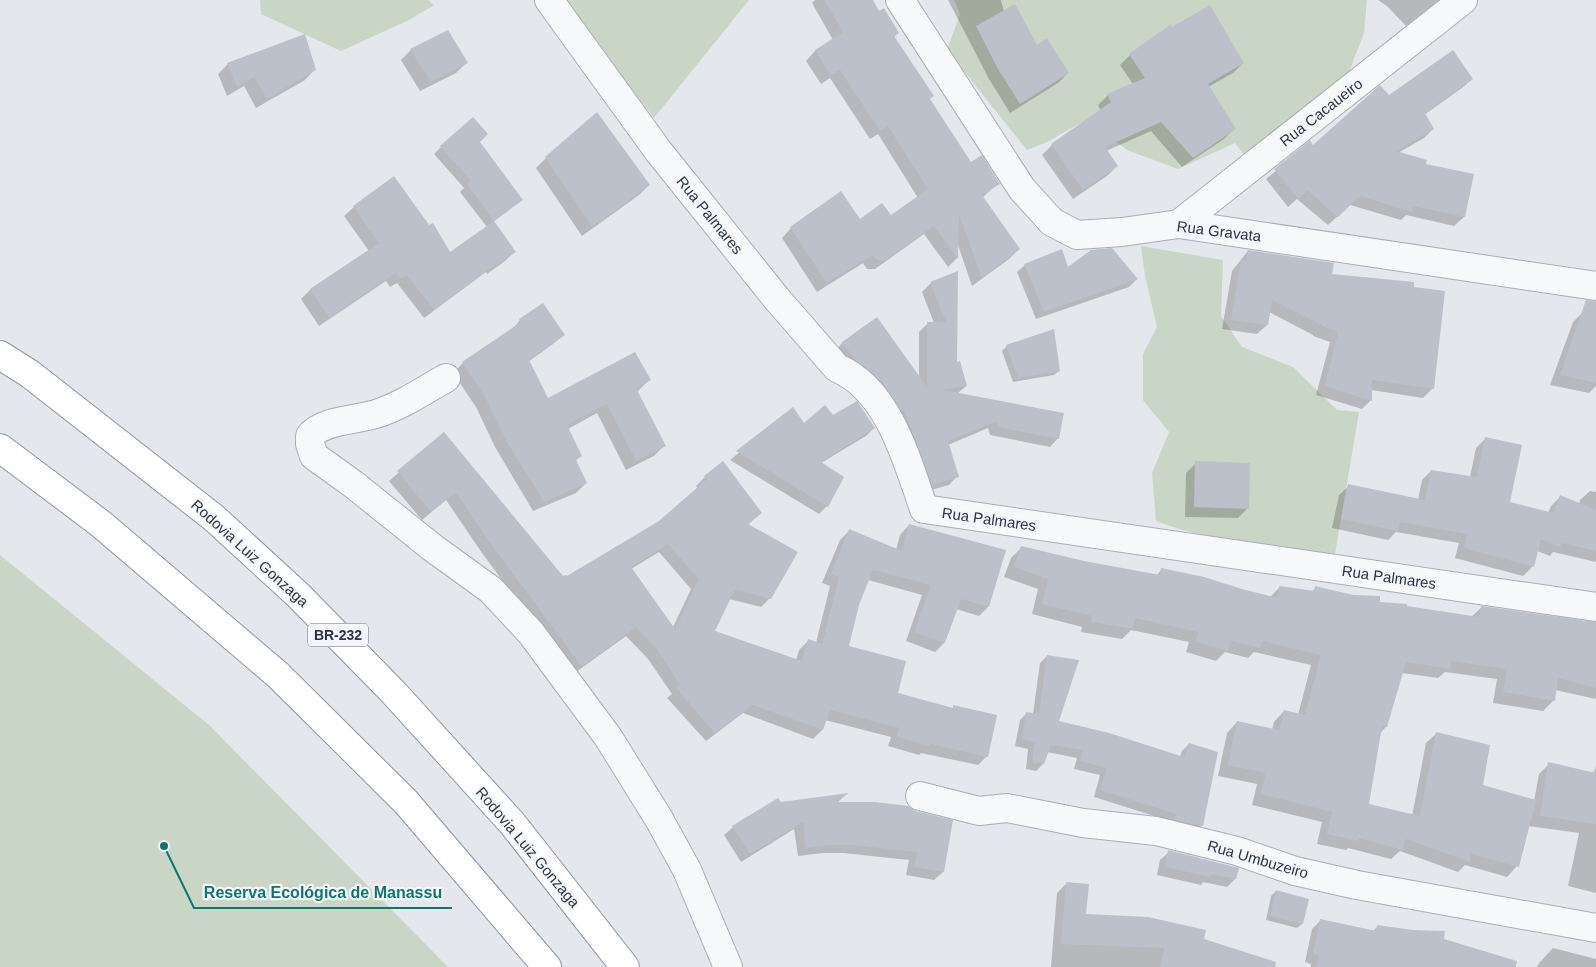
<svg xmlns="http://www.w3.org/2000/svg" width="1596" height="967" font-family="Arial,sans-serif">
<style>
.green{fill:#c9d6c5}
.shadow{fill:#0003;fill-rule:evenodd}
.building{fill:#bbc0ca;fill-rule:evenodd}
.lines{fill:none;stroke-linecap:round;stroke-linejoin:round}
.minor-casing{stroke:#a9aeb7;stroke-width:30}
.highway-casing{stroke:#8b94a3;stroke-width:30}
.minor{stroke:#f7f8fa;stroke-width:28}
.highway{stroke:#fff;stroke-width:28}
.labels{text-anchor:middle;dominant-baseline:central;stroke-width:4.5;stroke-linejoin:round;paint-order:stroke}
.shield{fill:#f4f6f9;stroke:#676e7b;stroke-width:1}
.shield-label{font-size:14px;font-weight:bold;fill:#2b3445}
.street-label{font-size:15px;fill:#2b3445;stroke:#f4f6f9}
.leader{fill:none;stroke:#0f766e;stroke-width:2}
.callout-dot{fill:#0f766e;stroke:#f4f6f9;stroke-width:2}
.callout-label{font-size:16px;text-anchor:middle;font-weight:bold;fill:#0f766e;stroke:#f4f6f9;stroke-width:4.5;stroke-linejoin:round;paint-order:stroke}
</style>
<rect width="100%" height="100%" fill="#e4e7ec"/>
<!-- green -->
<g class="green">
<path d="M260,0H428L434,5L409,20L341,51L261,14Z"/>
<path d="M563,0H749L654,118Z"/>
<path d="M954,0H1367L1364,33L1344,85L1245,156L1235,143L1178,169L1127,150L1086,120L1045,143L1027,150L947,50L960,14Z"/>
<path d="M1141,246L1223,260L1221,316L1242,347L1293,367L1337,410L1359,412L1335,554C1274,547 1213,543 1156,521L1152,473L1169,432L1143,400V354L1157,327L1145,276Z"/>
<path d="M0,555L209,725L448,967H0Z"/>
</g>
<!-- shadow -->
<g class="shadow">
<path d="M815,0H871L878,12L898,33L894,37L929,99L971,164L998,183L982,198L1019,249L1009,259L972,286L958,245L957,258L948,267L924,234L875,269H867L863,263L817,292L782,238L791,228L890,217L918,198L878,134L870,139L830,78L821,84L806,61L815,51L833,40L812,3Z"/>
<path d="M948,0H1001L1004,12L1036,46L1068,73L1058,83L1010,113L989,79Z"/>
<path d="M1378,0H1439L1406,26L1388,7Z"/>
<path d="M1170,27L1243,63L1233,73L1208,87L1234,129L1224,139L1182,167L1151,131L1106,151L1117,166L1107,176L1073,199L1042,155L1052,145L1101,111L1098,105L1108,95L1133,84L1120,65L1130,55Z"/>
<path d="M411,50L466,63L456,73L420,91L401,60Z"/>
<path d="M228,64L315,69L305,80L256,108L244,86L227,96L218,74Z"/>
<path d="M1472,79L1462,88L1424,115L1433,129L1424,138L1398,153L1425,165L1472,175L1464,217L1454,226L1406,215L1401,220L1350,205L1328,225L1297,199L1288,207L1266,179L1310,142L1313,147L1388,97Z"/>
<path d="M479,142L521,200L493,222L514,252L505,261L487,274L486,272L424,318L397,283L390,287L386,281L319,326L301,299L310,290L369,251L344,216L354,207L394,178L450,254L487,227L460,192L464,188L434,154L441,147Z"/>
<path d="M546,158L649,185L639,195L582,236L536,168Z"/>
<path d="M1248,251L1330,275L1433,388L1423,398L1371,390V400L1362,409L1316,395L1330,342L1313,336V335L1269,312L1267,325L1257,334L1222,329L1232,271Z"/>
<path d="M1025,265L1068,270L1137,279L1129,287L1036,319L1017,272Z"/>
<path d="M957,273L956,364L966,386L957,394L1058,438L1050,447L990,435L988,428L948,445L957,476L949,485L924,492L835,351L843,342L919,378V332L928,323H934L922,292L930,284Z"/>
<path d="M1583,312L1596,317V386L1589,393L1550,385L1573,322Z"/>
<path d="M520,320L563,334L553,344L528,362L547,400L649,380L637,392L664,446L654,456L626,470L597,413L568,429L580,456L575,461L586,483L576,493L533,511L495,447L476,407L453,373L463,363L511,331Z"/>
<path d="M1007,346L1059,371L1054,375L1013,382L1002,351Z"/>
<path d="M793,409L803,425L833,417L874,428L866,436L821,463L827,506L819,514L730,460Z"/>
<path d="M444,433L563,578H567L660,522L698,489L696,486L705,477L761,512L748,525L770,598L761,607L729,599L714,631L796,660L799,650L808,641L816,643L830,586L822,583L840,540L849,531L896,550L900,535L909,525L1004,551L988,607L979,616L956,609L944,643L935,652L906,641L922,595L868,580L858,604L847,647L897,694L951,709L954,707L987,756L978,765L921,753L919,755L888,746L891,737L825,720L822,730L813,739L743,713L706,741L667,698L672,694L648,659L626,636L572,675L482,553L446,500L422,520L389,481ZM659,552L691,589L673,627L631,569Z"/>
<path d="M1486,438L1509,503L1548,513L1551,506L1560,497L1579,505L1580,500L1590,491L1596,492V562L1553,552L1550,556L1537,551L1533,566L1523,576L1455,558L1459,543L1396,532L1388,540L1332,528L1339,495L1349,486L1418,500L1422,480L1431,471L1470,477L1476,448Z"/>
<path d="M1196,463L1248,508L1238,518L1185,517L1186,473Z"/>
<path d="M1022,547L1083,562L1156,576L1162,569L1270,597L1280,587L1311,592L1316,588L1379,603L1471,617L1482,607L1596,625V699L1555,690L1554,700L1543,711L1493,703L1497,679L1445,672L1438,678L1402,673L1386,727L1380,733L1367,805L1412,816L1426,743L1437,733L1481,786L1534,801L1539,774L1549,764L1593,774L1596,766V893L1568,886L1579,833L1528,826L1517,866L1507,877L1465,865L1458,872L1400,851L1391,859L1348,848L1346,850L1317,844L1322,822L1252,805L1257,784L1218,776L1227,733L1237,722L1272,730L1274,722L1284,711L1298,715L1311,665L1254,652L1248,658L1225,652L1216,661L1186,652L1189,642L1131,630L1122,639L1081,632L1082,627L1032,614L1038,589L1004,577L1011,558Z"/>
<path d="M1047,656L1057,722L1180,757L1182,751L1189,744L1217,753L1201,826L1194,833L1170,821L1094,797L1100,775L1074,769L1077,758L1047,752L1043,764L1036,771L1026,769L1028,749L1015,746L1020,720L1027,713L1033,714L1040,663Z"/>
<path d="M845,795L837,803L916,812L943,872L934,880L906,875L909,860L843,853H823L798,856L794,829L741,862L724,835L733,827L780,804Z"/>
<path d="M1169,852L1237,869L1235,879L1227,887L1203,882L1201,885L1157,875L1160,860Z"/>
<path d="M1067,883L1085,915L1203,940L1228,967H1051L1057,893Z"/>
<path d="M1276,891L1302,924L1297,928L1266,920L1271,896Z"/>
<path d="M1321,920L1373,931L1377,927L1443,940L1485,967H1311V964L1305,962L1312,929Z"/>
<path d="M1553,948L1596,959V967H1537L1539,963Z"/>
</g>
<!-- building -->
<g class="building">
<path d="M824,0H873L879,11L884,8L899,33L894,36L934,96L930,99L971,162L982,155L1000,184L982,195L1020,249L982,278L959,214L958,259L934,226L886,260H877L873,255L827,283L790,227L841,191L860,219L882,203L891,215L928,189L888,126L880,131L840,70L830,75L815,50L843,32Z"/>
<path d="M1015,4L1037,45L1047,38L1069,73L1020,104L998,69L976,26Z"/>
<path d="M1210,5L1244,63L1208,84L1236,129L1193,158L1161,122L1105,147L1118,166L1083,190L1051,144L1111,102L1107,94L1145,78L1129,54L1170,25L1172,27Z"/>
<path d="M448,30L468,63L431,82L410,49Z"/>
<path d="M305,34L316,70L267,99L254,77L237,87L227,63Z"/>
<path d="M1453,50L1473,79L1425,113L1434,129L1396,151L1427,160L1426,164L1474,174L1465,217L1413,206L1412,212L1360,196L1338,217L1307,190L1298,199L1274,169L1310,140L1313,145L1380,85L1389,95Z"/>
<path d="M597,112L650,185L592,227L545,157Z"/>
<path d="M473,117L488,134L480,142L523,200L494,221L467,184L471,181L440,146Z"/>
<path d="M394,176L429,225L433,223L450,252L494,221L516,252L497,265L496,264L434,310L407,275L400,279L396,273L329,318L310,289L379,243L353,206Z"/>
<path d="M1112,248L1138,279L1044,312L1024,264L1062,249L1068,267L1091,250Z"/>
<path d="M1248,250L1334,263L1332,274L1414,282V287L1445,291L1434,389L1372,380V401L1325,386L1338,332L1322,326V325L1272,300L1268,325L1231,320L1241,260L1246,261Z"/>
<path d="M958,271L957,362L960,361L967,386L943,390L1064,413L1059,439L998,427L997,421L948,441L959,477L932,485L904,410L902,412L881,381L865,367L856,361L842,342L877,317L927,387V322H946L930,282Z"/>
<path d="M1586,300L1596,301V383L1560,375Z"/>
<path d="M543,303L565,335L529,360L548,398L635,352L651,380L636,388L666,446L636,461L607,404L567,425L582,456L576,460L587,483L544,502L504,437L485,397L462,362L521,322L519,319Z"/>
<path d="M1054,329L1060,371L1018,378L1006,345Z"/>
<path d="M857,401L875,428L821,462L844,477L828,507L736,451L793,407L804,423L825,405L833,415Z"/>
<path d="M444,432L563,576L566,575L567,576L659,521L707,479L704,476L723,461L762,513L748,524L798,552L771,599L735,589L715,631L802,661L808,639L822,644L839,577L831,574L849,529L902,551L909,524L1006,550L989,607L961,599L945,643L914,632L931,585L873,570L859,605L849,646L906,661L898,693L953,708V705L997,715L988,757L930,744V746L897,737L899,728L830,710L823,730L753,705L715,733L676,688L680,685L657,649L636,627L582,667L491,544L456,492L431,512L397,471ZM668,544L699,579L675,629L631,567Z"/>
<path d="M1485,437L1522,445L1510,502L1553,513L1560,495L1596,510V551L1562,543L1560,547L1541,539L1534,567L1464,548L1467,534L1400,522L1398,531L1341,519L1348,484L1425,500L1431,470L1477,477Z"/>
<path d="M1195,461L1250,463L1249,509L1194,507Z"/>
<path d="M1021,546L1084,561L1160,575L1161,568L1204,577L1242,589L1278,598L1279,586L1314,591L1315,586L1353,595L1380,596V602L1407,604V606L1479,617L1481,606L1596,622V688L1558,678L1555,701L1503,692L1507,669L1451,661L1450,669L1406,662L1387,727L1382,726L1369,804L1420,816L1436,732L1490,745L1483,785L1536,800L1519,867L1471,854L1470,862L1406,839L1403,850L1358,838V841L1327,834L1332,812L1261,794L1266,773L1228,765L1237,721L1279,730L1284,710L1305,715L1321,655L1262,641L1260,648L1231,641L1228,651L1196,642L1198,632L1135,618L1133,629L1091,622L1092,616L1042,604L1048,579L1014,567Z"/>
<path d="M1047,655L1079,660L1059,721L1109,733L1184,757L1189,743L1218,752L1203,826L1175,820L1176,814L1100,790L1107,768L1080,761L1083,750L1051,745L1044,764L1032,762L1035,742L1022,739L1026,712L1039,714Z"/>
<path d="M1548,762L1596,773V824L1540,816Z"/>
<path d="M849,793L835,802H875L908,806L916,811L953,820L944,872L914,867L917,852L852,845H832L806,848L803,822L750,854L732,826L778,798L781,802Z"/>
<path d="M1168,850L1239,868L1236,879L1211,874L1210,877L1165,867Z"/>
<path d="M1066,882L1089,884L1086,914L1148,917L1206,930L1204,939L1276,962L1275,967H1160L1164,948L1061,944Z"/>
<path d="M1276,890L1309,899L1303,924L1270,916Z"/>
<path d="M1320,919L1376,931L1377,925L1413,930L1445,931L1444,939L1517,961L1516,967H1317L1319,955L1313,954Z"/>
</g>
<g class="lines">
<defs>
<g id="minor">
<path d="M549,0L659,152L777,299L837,368C889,390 907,461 924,509L1596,607"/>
<path d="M900,0L1022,189L1052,222L1077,235L1122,232L1179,224L1596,286"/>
<path d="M1179,224L1463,0"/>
<path d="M446,378C423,391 401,406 376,414C357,420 322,420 310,436V444L314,456L353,484L433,548L491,590L531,633L608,737L659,819L687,870L728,967"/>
<path d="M920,796L979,811L1007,808L1083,823L1156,831L1237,851L1295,871L1357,885L1596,928"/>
</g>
<g id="highway">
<path d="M0,355L30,374L214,518L298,595L394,693L512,823L625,967"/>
<path d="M0,448L101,524L278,675L406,802L547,967"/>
</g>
</defs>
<!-- minor casing -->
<use href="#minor" class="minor-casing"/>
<!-- highway casing -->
<use href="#highway" class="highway-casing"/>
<!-- minor -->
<use href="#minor" class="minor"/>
<!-- highway -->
<use href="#highway" class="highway"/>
</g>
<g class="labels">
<!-- shield labels -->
<rect class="shield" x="308" y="623.5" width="60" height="23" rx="4"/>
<g class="shield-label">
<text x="338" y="635">BR-232</text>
</g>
<!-- street labels -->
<g class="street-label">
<text transform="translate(1321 112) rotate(-38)">Rua Cacaueiro</text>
<text transform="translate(710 215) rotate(51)">Rua Palmares</text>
<text transform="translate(1219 231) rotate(7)">Rua Gravata</text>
<text transform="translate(989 519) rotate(8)">Rua Palmares</text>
<text transform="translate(250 553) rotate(42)">Rodovia Luiz Gonzaga</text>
<text transform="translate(1389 577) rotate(8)">Rua Palmares</text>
<text transform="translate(528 847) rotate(50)">Rodovia Luiz Gonzaga</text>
<text transform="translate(1258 859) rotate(16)">Rua Umbuzeiro</text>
</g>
</g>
<!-- callouts -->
<path class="leader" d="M164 846L194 908H452"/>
<circle class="callout-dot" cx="164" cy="846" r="5"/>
<g class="callout-label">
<text x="323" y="898">Reserva Ecológica de Manassu</text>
</g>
</svg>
